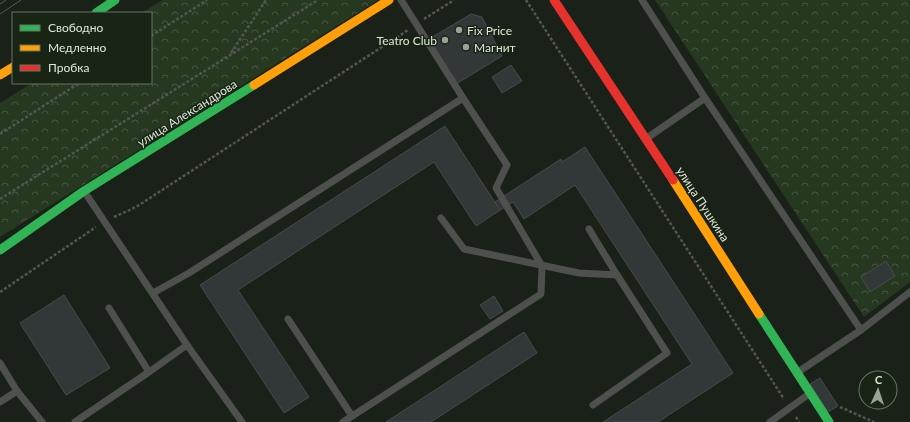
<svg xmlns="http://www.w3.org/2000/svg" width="910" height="422" font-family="Lato,sans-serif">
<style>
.forest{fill:url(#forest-crowns)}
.building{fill:#323838;stroke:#454b4b}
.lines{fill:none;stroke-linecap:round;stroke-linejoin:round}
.path{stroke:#525551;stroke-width:2.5;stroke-dasharray:3 2;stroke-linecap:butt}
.lane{stroke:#4d504d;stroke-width:7}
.fast{stroke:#30b455;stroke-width:9}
.slow{stroke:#ff9f0a;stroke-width:9}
.jam{stroke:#e5322d;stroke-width:9}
.tram{stroke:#585b57;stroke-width:1}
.poi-dot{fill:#9aa297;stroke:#182514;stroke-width:1.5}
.labels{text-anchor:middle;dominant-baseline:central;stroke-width:3;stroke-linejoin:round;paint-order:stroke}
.poi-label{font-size:12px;fill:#dfe7dc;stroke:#182514;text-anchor:start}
.street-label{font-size:12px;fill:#dfe7dc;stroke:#182514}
</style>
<defs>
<pattern id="forest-crowns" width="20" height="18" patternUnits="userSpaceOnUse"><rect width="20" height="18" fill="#263920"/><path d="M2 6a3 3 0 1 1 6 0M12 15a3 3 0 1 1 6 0" fill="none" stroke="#455640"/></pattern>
</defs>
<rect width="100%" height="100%" fill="#1a2118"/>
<!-- forest -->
<g class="forest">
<path d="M162,0H378L0,237V103L32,83H151V13H142Z"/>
<path d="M655,0H910V282L864,317Z"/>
</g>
<!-- building -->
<g class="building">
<path d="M471,14L482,17L502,56L456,84L429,39Z"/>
<path d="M511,65L522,81L502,93L492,77Z"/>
<path d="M445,126L500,210L476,226L434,162L238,290L309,397L284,413L200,285Z"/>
<path d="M585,147L733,373L658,422H603L692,364L575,185L524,219L513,202L500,210L495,202L561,159L562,162Z"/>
<path d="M886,261L895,276L870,292L861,277Z"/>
<path d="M64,295L110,368L66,395L20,323Z"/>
<path d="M494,296L503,311L490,319L480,305Z"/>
<path d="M524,332L537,353L431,422H386Z"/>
<path d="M820,378L838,406L828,412L810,384Z"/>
</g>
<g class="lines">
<!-- path -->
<g class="path">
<path d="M526,0L784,399"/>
<path d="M424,19L454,0"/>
<path d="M151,36L207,0"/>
<path d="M231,53L266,0"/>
<path d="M0,134L79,83"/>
<path d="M0,199L318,0"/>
<path d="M114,217L136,207L408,30"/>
<path d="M0,292L96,227"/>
<path d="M840,407L874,422"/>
<path d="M796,417L799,422"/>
</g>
<!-- lane -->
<g class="lane">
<path d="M642,0L705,98L861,330"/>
<path d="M647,138L705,98"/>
<path d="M84,191L187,345L242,422"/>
<path d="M441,218L464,249L579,273L617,275"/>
<path d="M589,229L617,275L667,353L593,405"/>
<path d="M153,293L189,273L463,98"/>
<path d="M109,308L149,372"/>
<path d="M288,319L352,416"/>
<path d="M0,363L17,391"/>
<path d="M798,372L861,330L910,292"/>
<path d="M0,402L17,391L42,422"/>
<path d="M75,422L149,372L187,345"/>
<path d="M343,422L541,294L542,266L496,188L507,165L463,98L401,0"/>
<path d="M770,422L809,394"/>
</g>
<!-- fast -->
<g class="fast">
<path d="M96,13L115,0"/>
<path d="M0,250L84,191L254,85"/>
<path d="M759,314L829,422"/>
</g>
<!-- slow -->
<g class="slow">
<path d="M0,75L13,67"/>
<path d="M254,85L389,0"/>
<path d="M673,180L759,314"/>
</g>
<!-- jam -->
<path class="jam" d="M554,0L673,180"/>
<!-- tram -->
<g class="tram">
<path d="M0,4L6,0"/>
<path d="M0,14L21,0"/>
</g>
</g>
<!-- markers -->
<g class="poi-dot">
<circle cx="459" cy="30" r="4"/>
<circle cx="445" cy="40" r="4"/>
<circle cx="466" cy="47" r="4"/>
</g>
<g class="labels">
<!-- poi labels -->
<g class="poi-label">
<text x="467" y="30">Fix Price</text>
<text x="437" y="40" text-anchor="end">Teatro Club</text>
<text x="474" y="47">Магнит</text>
</g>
<!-- street labels -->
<g class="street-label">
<text transform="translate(187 113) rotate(-32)">улица Александрова</text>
<text transform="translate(703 204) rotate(57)">улица Пушкина</text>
</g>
</g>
<!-- legend -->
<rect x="12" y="12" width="140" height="72" fill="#182514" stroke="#687364"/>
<rect x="20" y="25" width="20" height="6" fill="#30b455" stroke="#687364"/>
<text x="48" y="32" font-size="12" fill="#dfe7dc">Свободно</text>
<rect x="20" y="45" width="20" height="6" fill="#ff9f0a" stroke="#687364"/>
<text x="48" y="52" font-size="12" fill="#dfe7dc">Медленно</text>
<rect x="20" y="65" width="20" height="6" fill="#e5322d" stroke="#687364"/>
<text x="48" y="72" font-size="12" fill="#dfe7dc">Пробка</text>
<!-- north arrow -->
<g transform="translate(878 390) rotate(3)"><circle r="19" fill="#182514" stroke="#687364"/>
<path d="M0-3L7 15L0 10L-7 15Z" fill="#9aa297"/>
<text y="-6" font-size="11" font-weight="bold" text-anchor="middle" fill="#dfe7dc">С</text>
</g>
</svg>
